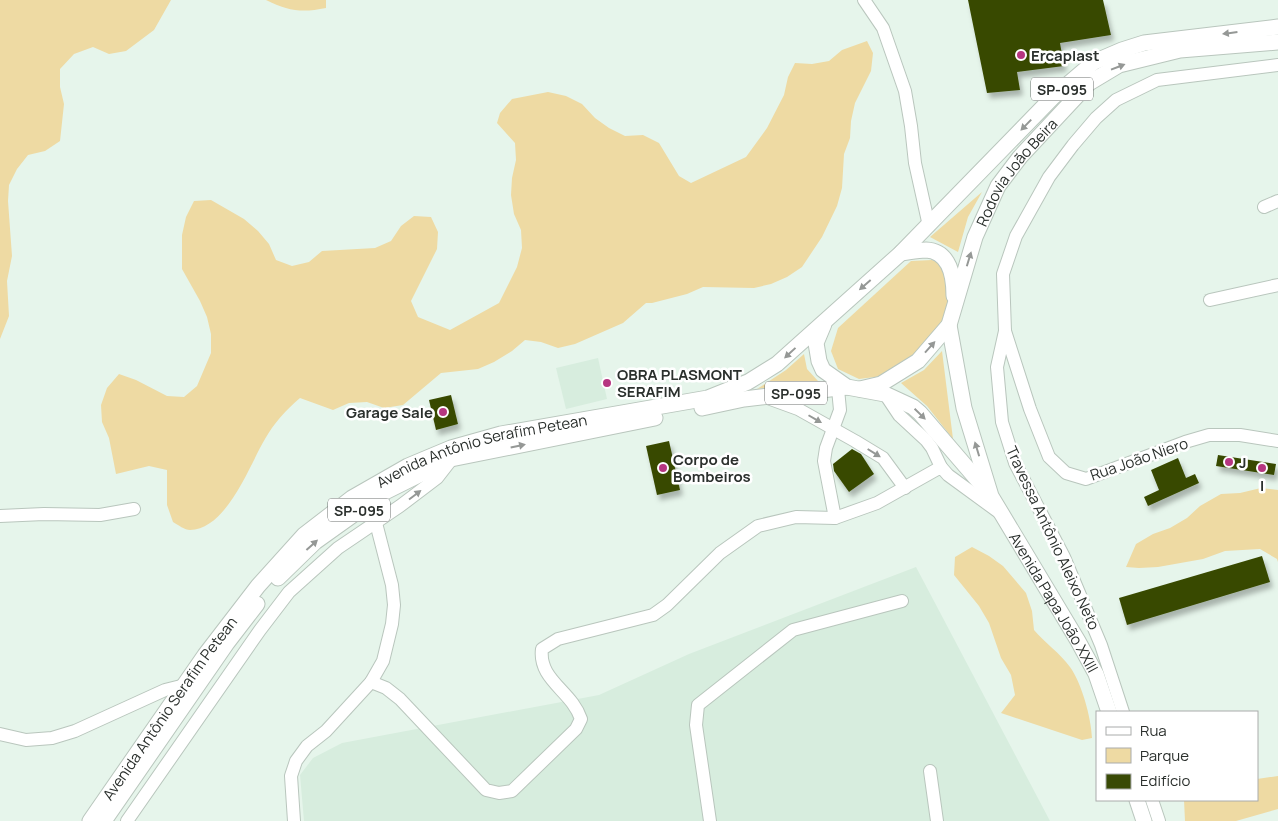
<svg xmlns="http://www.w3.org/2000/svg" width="1278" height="821" font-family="Manrope,sans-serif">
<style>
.built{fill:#d7edde}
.green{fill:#eedaa3}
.building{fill:#394a06;filter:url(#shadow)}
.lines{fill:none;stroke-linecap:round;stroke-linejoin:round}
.minor-casing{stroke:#b9c6bd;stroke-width:14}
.major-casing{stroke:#b9c6bd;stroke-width:17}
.minor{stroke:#fff;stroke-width:12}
.major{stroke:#fff;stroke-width:15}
.oneway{fill:#959896}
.poi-dot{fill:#b63681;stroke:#fff;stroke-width:2}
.labels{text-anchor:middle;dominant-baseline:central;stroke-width:5;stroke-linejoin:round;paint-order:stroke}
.shield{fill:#fff;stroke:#6b6e6c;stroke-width:1}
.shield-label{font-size:14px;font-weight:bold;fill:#2b302d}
.poi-label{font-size:15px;font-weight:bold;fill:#2b302d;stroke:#fff;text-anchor:start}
.street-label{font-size:15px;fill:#2b302d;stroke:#fff}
</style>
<defs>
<filter id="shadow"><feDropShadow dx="3" dy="5.5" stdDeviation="2.5" flood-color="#0004"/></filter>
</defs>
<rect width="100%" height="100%" fill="#e6f5eb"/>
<!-- built -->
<g class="built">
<path d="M598,358L607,399L566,409L556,368Z"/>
<path d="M916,567L1050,821H304L300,775L313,758L342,743L599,695L689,654Z"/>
</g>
<!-- green -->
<g class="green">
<path d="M0,0H171L154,30L126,51L109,54L93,47L74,54L60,69V87L64,104L60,141L45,151L28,155L17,169L9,185L8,201L12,256L7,281L9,316L0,339Z"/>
<path d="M266,0H326V8C302,13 288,11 266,0Z"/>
<path d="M867,41L873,53L871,71L855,103L851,121L850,138L844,154L842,188L837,206L822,237L802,267L787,277L771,284L754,288L703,287L687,294L652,303H646L623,323L575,344L558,348L541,342L525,340L512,351L494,362L478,369L441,373L403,405L384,408L367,402L349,403L333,410L300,398C286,410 274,423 265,439C249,466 227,529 190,530C185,530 178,525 173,522L167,505V470L149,466L116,474L109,438L102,422L101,405L107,388L119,374L136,380L167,396L184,397L197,386L211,353V334L207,317L200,301L182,269V235L186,217L194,201L211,200L244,219L258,231L269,244L276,260L292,266L309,262L322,251L375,248L391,241L401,226L414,216L431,217L438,232L437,249L411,301L418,317L450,330L499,303L517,267L522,248L521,230L514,214L511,195L512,178L516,160L515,143L497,123L500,113L512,99L548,92L566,96L582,104L595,118L609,128L625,136L643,135L659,143L679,176L691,183L746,157L767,128L784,95L788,77L795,63L812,64L829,61L842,50Z"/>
<path d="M982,192L968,217L958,252L930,237Z"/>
<path d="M932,260L948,267L953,303L939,331L914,360L883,376L859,379L838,369L831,351L838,328L911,261Z"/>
<path d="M942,351L953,439L927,406L901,383L924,370Z"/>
<path d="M804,354L807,369L818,381L757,389L786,370Z"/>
<path d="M1261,488L1278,490V562L1277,559L1260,549L1225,551L1203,559L1158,567L1139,568L1126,567L1136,544L1153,534L1170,528L1187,518L1200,506L1221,494L1240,493Z"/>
<path d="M972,547L989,556L1003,566L1026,593L1032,611L1034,630C1045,643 1060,653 1070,667C1082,684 1091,717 1092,738L1082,740L1001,713L1015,695L1011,675L1001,658L989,623L979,606L954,575L955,557Z"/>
<path d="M1278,776V809L1236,821H1185L1184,800H1257V779Z"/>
</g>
<!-- building -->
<g class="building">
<path d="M968,0H1103L1111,35L1060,43L1064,66L1017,72L1020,90L987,93Z"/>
<path d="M451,395L458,424L436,430L429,400Z"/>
<path d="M669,441L680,490L657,495L646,446Z"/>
<path d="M852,449L861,454L874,474L849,492L834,471L833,464Z"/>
<path d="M1218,455L1276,464L1274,475L1216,466Z"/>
<path d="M1178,458L1186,478L1195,474L1199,483L1148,506L1144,497L1159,490L1151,470Z"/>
<path d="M1262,556L1270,582L1127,625L1119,598Z"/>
</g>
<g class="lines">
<defs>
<g id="minor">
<path d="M864,0L883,28L905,91L911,126L915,163L929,226"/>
<path d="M1264,207L1278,201"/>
<path d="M1210,300L1278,285"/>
<path d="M1005,331L1030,409L1049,457L1066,473L1086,479L1185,442L1209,435H1240L1278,441"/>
<path d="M885,394L899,415L926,440L932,448L941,467"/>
<path d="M765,397L798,409L855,441L883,458L905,488"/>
<path d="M0,516L44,514L100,515L134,509"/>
<path d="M835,518L824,461L826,448L840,410L838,389"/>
<path d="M371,682L386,688L400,699L486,790L499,793L512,791L576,729L581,719C572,691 538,680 542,649L558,639L653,615L667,605L720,553L758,526L796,517L835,518L877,503L941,467L948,475L1000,513"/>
<path d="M1123,712L1101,645L1064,557L1015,463L1002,422L997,367L1005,331L1003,274L1016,236L1049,177L1073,145L1096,118L1116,100L1157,80L1278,65"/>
<path d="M0,734L26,740L52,738L75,731L165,690L189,684"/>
<path d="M930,771L937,821"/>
<path d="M1152,800L1159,821"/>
<path d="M127,821L260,630L289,592L338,548L400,506L437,478L451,460"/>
<path d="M294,821L291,776L296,761L307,746L326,731L371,682L383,661L392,624L394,605L392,585L376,523"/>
<path d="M710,821L696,725L698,705L793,630L902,601"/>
</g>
<g id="major">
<path d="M901,253C909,252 918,250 926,250C950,251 954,277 954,296"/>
<path d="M824,324L816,343L819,361L823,370L847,387L885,394L913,407L920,413L987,491"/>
<path id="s1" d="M949,325L964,408L991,496L1078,641L1096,674L1109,712"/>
<path id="s2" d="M860,389L881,384L918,361L949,325L975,237L998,186L1020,157L1089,83L1119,65L1180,50L1278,42"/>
<path d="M702,408L744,399L847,387"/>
<path d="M278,578L315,542L385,492L451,459L655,418"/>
<path d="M1137,800L1144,821"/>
<path id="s3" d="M90,821L205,655L258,586L304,535L352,498L408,466L451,448L501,434L708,398L748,382L777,364L901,253L1053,97L1094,62L1122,50L1144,43L1278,27"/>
<path d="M104,821L227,643L257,604"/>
</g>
</defs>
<!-- minor casing -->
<use href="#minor" class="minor-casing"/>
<!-- major casing -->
<use href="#major" class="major-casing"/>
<!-- minor -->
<use href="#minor" class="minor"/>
<!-- major -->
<use href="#major" class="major"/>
</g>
<!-- one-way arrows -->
<defs><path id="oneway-solid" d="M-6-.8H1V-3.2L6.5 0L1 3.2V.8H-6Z" transform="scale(1.25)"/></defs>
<g class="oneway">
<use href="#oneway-solid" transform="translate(1230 33) rotate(173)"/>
<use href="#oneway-solid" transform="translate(1118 67) rotate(-21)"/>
<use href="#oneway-solid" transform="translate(1026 125) rotate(134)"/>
<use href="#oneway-solid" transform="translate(969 259) rotate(-73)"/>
<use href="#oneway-solid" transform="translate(865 285) rotate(139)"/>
<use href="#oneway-solid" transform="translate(930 347) rotate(-48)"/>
<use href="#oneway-solid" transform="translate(790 353) rotate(137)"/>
<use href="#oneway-solid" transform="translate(920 414) rotate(44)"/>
<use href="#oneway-solid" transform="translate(815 419) rotate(30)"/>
<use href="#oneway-solid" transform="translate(518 446) rotate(-12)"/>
<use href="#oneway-solid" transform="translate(977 449) rotate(-107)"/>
<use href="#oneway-solid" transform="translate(874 453) rotate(32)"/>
<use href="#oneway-solid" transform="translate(415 495) rotate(-37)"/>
<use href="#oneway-solid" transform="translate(312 545) rotate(-42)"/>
</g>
<!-- markers -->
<g class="poi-dot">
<circle cx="1021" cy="55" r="5"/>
<circle cx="607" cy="383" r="5"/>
<circle cx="443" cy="412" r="5"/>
<circle cx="1229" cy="462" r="5"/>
<circle cx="663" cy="468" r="5"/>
<circle cx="1262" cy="468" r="5"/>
</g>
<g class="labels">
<!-- shield labels -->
<g class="shield">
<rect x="1031" y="77.5" width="62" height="23" rx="4"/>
<rect x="765" y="381.5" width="62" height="23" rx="4"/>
<rect x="328" y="498.5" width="62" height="23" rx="4"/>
</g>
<g class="shield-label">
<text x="1062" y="89">SP-095</text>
<text x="796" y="393">SP-095</text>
<text x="359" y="510">SP-095</text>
</g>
<!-- poi labels -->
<g class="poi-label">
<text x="1031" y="55">Ercaplast</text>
<text x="617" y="374">OBRA PLASMONT<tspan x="617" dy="17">SERAFIM</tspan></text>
<text x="433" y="412" text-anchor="end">Garage Sale</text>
<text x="673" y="459">Corpo de<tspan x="673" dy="17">Bombeiros</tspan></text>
<text x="1239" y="462">J</text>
<text x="1262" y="485" text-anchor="middle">I</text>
</g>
<!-- street labels -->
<g class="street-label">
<text stroke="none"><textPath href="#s2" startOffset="282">Rodovia João Beira</textPath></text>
<text stroke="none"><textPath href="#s3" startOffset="558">Avenida Antônio Serafim Petean</textPath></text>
<text transform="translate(1139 459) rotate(-19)">Rua João Niero</text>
<text transform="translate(1053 538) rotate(65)">Travessa Antônio Aleixo Neto</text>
<text stroke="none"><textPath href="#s1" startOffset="300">Avenida Papa João XXIII</textPath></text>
<text stroke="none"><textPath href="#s3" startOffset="138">Avenida Antônio Serafim Petean</textPath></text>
</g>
</g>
<!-- legend -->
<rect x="1096" y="711" width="162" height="90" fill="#ffffff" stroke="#aaacab"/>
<rect x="1106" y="727" width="25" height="8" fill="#ffffff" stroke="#aaacab"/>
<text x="1140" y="736" font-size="15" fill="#2b302d">Rua</text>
<rect x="1106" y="748" width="25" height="15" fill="#eedaa3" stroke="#aaacab"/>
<text x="1140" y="761" font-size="15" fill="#2b302d">Parque</text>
<rect x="1106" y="774" width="25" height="15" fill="#394a06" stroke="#aaacab"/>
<text x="1140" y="786" font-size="15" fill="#2b302d">Edifício</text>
</svg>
